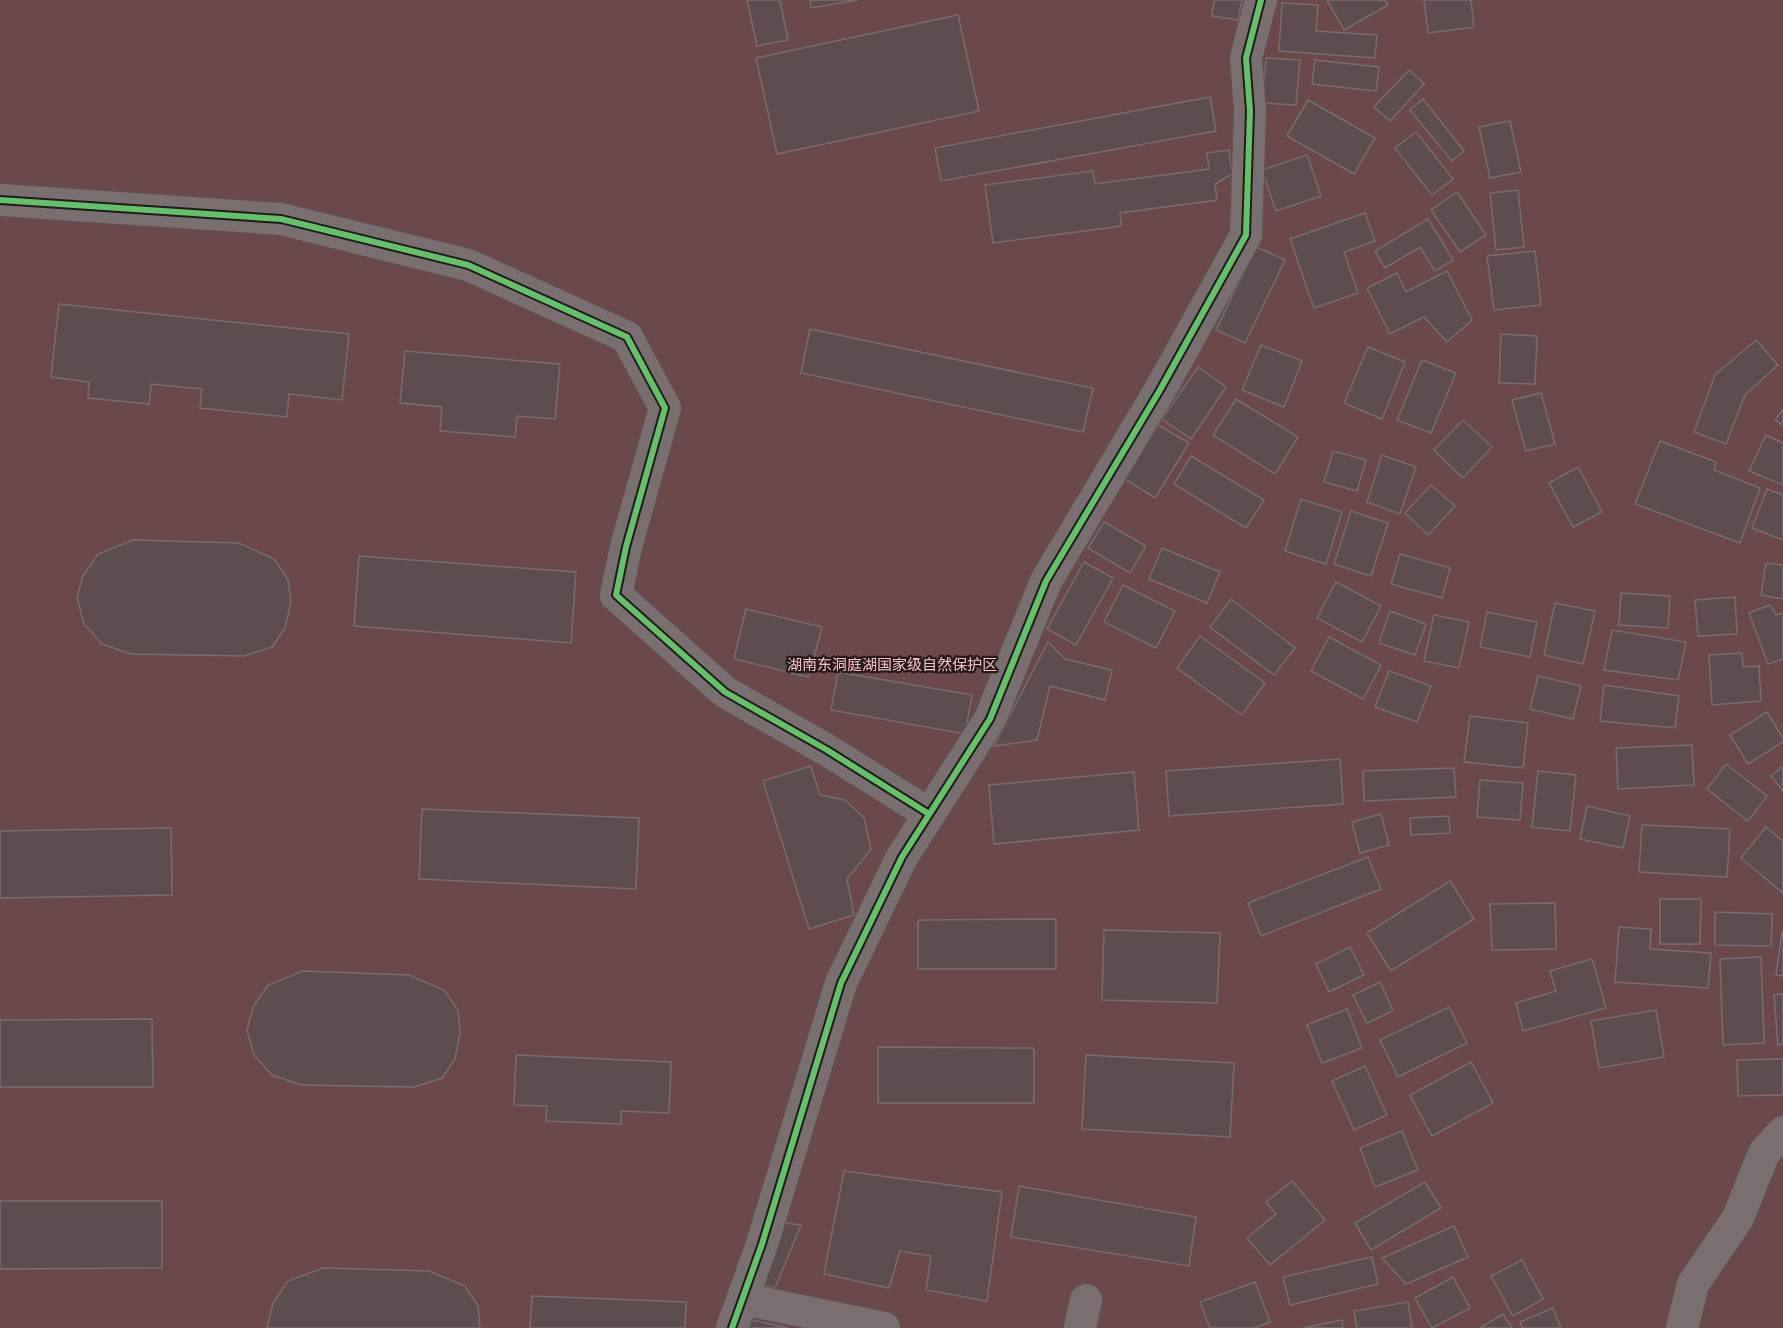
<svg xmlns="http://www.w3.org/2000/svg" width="1783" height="1328" font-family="Ubuntu,'Noto Sans SC',sans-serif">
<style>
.green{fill:#6b494b}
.building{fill:#5e4d4f;stroke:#786d6e;stroke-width:1.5}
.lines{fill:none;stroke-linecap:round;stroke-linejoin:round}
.street-casing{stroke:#5d5353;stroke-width:34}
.street{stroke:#796f70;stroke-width:32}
.cycleway-casing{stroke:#241a1b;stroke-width:10}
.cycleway{stroke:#61c268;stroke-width:6}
.labels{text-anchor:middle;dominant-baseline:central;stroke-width:4.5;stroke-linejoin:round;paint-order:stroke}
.park-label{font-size:15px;fill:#fac0c4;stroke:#241a1b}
</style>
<rect width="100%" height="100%" fill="#403435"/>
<!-- green -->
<rect class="green" x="0" y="0" width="1783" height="1328"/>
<!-- building -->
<g class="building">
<path d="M747,0H780L788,40L757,46Z"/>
<path d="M810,0H858L811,8Z"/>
<path d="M1214,0H1242L1238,20L1212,16Z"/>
<path d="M1327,0H1385L1388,5L1344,30Z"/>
<path d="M1424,0H1471L1474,27L1428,33Z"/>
<path d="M1282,3L1318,5L1316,31L1377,35L1375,58L1279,51Z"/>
<path d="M958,15L979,111L777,154L756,58Z"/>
<path d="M1266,58L1300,60L1296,105L1263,103Z"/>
<path d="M1315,60L1379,67L1376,91L1312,84Z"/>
<path d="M1409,70L1424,84L1390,121L1374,107Z"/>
<path d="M1210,97L1216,131L941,181L935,148Z"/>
<path d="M1423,99L1464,151L1452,161L1410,110Z"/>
<path d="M1308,100L1375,138L1354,174L1287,136Z"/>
<path d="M1510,121L1521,172L1490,178L1479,127Z"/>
<path d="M1416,132L1453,179L1432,195L1395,148Z"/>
<path d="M1229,150L1232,174L1215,184L1217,200L1120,213L1121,226L993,243L985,185L1093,171L1095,184L1209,169L1207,153Z"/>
<path d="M1307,155L1321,196L1276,211L1262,170Z"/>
<path d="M1518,190L1524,247L1496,250L1490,193Z"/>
<path d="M1457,192L1486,235L1460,252L1431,210Z"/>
<path d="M1365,213L1375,241L1344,252L1358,293L1314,308L1290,239Z"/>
<path d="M1428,219L1453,260L1435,271L1420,247L1385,268L1375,251Z"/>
<path d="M1256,247L1285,260L1245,343L1216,330Z"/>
<path d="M1535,251L1541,305L1494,310L1487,256Z"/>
<path d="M1447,271L1472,320L1447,342L1424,317L1390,334L1367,288L1397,273L1406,292Z"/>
<path d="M59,304L349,334L342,400L289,394L287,417L200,408L202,389L151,384L149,404L88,398L89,382L51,377Z"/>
<path d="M810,329L1093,388L1083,432L801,373Z"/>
<path d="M1501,334L1537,336L1535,384L1499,383Z"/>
<path d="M1756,340L1778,365L1745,395L1726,444L1694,432L1715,375Z"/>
<path d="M1261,345L1302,361L1284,407L1242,390Z"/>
<path d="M1368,347L1405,362L1382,419L1344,403Z"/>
<path d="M405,351L560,364L555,419L517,416L515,437L440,431L442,407L400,403Z"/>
<path d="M1422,360L1456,373L1431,433L1397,420Z"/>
<path d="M1198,367L1226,387L1191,439L1162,419Z"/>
<path d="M1541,393L1555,444L1526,451L1512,400Z"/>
<path d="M1236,399L1298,437L1275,474L1213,435Z"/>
<path d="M1783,410V425L1775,420Z"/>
<path d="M1463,420L1492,447L1463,478L1434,450Z"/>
<path d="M1158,425L1189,443L1155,498L1125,479Z"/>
<path d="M1766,435L1783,443V485L1749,471Z"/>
<path d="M1660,441L1716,462L1714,470L1760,488L1740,543L1635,504Z"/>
<path d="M1333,451L1366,460L1357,491L1324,482Z"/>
<path d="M1382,455L1416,467L1400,514L1367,502Z"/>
<path d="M1191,456L1264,500L1246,528L1174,484Z"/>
<path d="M1578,467L1602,512L1573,527L1549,483Z"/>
<path d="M1431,485L1455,506L1428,535L1405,513Z"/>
<path d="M1767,489L1783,495V540L1752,528Z"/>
<path d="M1301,499L1342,512L1326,564L1285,551Z"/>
<path d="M1351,511L1388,523L1371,576L1334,564Z"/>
<path d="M1104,522L1146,546L1130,573L1088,548Z"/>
<path d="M133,540L239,543L274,559L288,579L291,602L285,628L272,647L244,656L131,654L102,644L84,624L77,598L83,576L98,554Z"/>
<path d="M1162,548L1220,572L1207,603L1149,579Z"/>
<path d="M1400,554L1450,568L1442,598L1391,584Z"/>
<path d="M359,556L576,572L571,643L354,626Z"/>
<path d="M1084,562L1113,578L1076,645L1047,629Z"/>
<path d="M1766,563L1783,565V599L1761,595Z"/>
<path d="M1336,582L1381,606L1362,642L1317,618Z"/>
<path d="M1123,585L1175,611L1156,648L1104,622Z"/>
<path d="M1621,593L1670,596L1668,628L1619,625Z"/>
<path d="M1735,597L1737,634L1698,636L1695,600Z"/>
<path d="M1231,599L1295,648L1274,675L1210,627Z"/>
<path d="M1555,603L1595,611L1583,664L1544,655Z"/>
<path d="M1770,605L1776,615L1783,613V659L1768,664L1749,613Z"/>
<path d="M746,609L822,627L809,677L734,659Z"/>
<path d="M1390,611L1426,624L1415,655L1379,643Z"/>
<path d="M1487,612L1537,622L1530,657L1480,647Z"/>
<path d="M1434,615L1469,622L1459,668L1424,661Z"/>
<path d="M1612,630L1686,642L1678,680L1604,670Z"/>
<path d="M1200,636L1265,683L1242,715L1177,668Z"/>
<path d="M1329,637L1381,665L1363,699L1311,671Z"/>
<path d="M1048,642L1065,659L1112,670L1105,700L1050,686L1037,740L994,746Z"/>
<path d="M1742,653L1743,667L1759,666L1761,701L1712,705L1709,655Z"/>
<path d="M1389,671L1431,686L1417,722L1375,707Z"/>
<path d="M838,672L972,695L965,734L831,710Z"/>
<path d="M1538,676L1581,686L1573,719L1530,709Z"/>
<path d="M1604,685L1679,696L1675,728L1600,721Z"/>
<path d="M1767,712L1783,738V742L1748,764L1730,735Z"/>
<path d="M1470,716L1528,723L1523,768L1464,762Z"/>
<path d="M1692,745L1694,785L1618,789L1616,748Z"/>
<path d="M1340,759L1343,804L1169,816L1166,771Z"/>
<path d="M1726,764L1767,796L1748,821L1707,789Z"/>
<path d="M811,766L820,795L845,800L864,818L871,849L847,879L854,915L809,929L763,781Z"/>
<path d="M1783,766V791L1771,776Z"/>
<path d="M1454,768L1456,797L1364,801L1363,771Z"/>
<path d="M1538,771L1576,775L1570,831L1532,827Z"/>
<path d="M1134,772L1139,830L994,844L989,785Z"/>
<path d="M1480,780L1523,783L1520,820L1477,817Z"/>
<path d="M1587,806L1630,816L1623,848L1580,839Z"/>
<path d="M422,809L639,818L636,889L419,879Z"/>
<path d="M1381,814L1389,845L1360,853L1352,822Z"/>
<path d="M1449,816L1450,833L1411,835L1410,818Z"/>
<path d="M1642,825L1730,829L1727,877L1639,872Z"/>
<path d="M1766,827L1783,841V893L1741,858Z"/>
<path d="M171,828L172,895L0,898V831Z"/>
<path d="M1368,857L1381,889L1261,936L1248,903Z"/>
<path d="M1450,881L1474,919L1391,971L1367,933Z"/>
<path d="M1660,899H1701L1700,944H1660Z"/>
<path d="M1555,903L1556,949L1492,950L1490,904Z"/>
<path d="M1715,912L1772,914L1771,946L1715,945Z"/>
<path d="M1056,919V969H918V920Z"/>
<path d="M1619,927L1651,929L1650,949L1711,953L1708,988L1615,982Z"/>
<path d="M1104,930L1220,933L1217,1003L1102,1000Z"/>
<path d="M1782,932H1783V976L1776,975Z"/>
<path d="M1350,947L1364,975L1329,992L1316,964Z"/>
<path d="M1761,957L1764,1043L1723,1045L1720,959Z"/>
<path d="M1592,959L1606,1008L1523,1031L1516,1003L1556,991L1550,971Z"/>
<path d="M303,971L409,975L444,990L458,1010L460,1033L455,1059L442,1078L414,1087L301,1085L272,1075L254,1055L247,1030L253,1007L268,985Z"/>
<path d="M1380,982L1393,1011L1367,1023L1353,995Z"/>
<path d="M1783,994V1044L1778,1045L1774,995Z"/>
<path d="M1449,1007L1467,1043L1398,1077L1380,1040Z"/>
<path d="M1347,1009L1362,1048L1322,1063L1307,1025Z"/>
<path d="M1656,1010L1664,1057L1599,1068L1591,1021Z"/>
<path d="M152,1019L153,1087H0V1020Z"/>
<path d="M878,1047L1034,1048V1103H878Z"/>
<path d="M516,1055L671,1062L669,1113L621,1111V1124L546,1121L547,1106L514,1105Z"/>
<path d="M1086,1055L1234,1063L1230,1137L1082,1129Z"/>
<path d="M1783,1059V1095L1738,1096L1737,1060Z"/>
<path d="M1471,1062L1493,1103L1432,1136L1410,1095Z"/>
<path d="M1365,1066L1387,1115L1354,1130L1332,1081Z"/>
<path d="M1402,1131L1418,1170L1375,1187L1360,1148Z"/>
<path d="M844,1171L1002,1192L987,1301L926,1290L931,1256L900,1251L889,1288L824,1274Z"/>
<path d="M1292,1181L1325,1220L1270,1265L1247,1238L1276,1214L1266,1202Z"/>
<path d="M1425,1182L1441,1208L1371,1250L1355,1223Z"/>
<path d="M1019,1186L1196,1217L1189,1266L1011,1237Z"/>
<path d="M0,1201H162V1268L0,1269Z"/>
<path d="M776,1222L801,1225L775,1288L757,1284Z"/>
<path d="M1454,1226L1468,1257L1406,1284L1382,1258Z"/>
<path d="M1372,1257L1378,1284L1290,1305L1283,1277Z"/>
<path d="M1522,1260L1543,1299L1513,1316L1491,1276Z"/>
<path d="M323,1268L429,1271L465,1286L478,1306L480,1328H267L273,1303L288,1281Z"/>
<path d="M1453,1277L1470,1308L1432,1328L1415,1298Z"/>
<path d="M1255,1282L1270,1322L1254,1328H1210L1200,1302Z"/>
<path d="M532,1296L686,1302L685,1328H530Z"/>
<path d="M1408,1302L1412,1328H1357L1354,1311Z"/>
<path d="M1553,1308L1561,1328H1522L1520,1322Z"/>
<path d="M1503,1314L1512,1328H1480Z"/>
<path d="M743,1318L788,1328H740Z"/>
<path d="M1342,1320L1343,1328H1303Z"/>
</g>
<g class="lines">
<defs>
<g id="street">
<path d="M0,200L281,219L468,265L627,337L665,408L626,547L616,595L725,692L827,750L929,814"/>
<path d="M743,1299L884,1328"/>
<path d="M732,1328L762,1244L841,983L902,857L990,719L1046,581L1160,390L1246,235L1250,111L1246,58L1261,0"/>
<path d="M1080,1328L1086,1300"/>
<path d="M1682,1328L1693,1284L1738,1218L1764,1153L1783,1132"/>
</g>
</defs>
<!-- street casing -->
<use href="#street" class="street-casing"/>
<!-- street -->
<use href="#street" class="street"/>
<defs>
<g id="cycleway">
<path d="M0,200L281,219L468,265L627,337L665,408L626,547L616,595L725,692L827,750L929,814"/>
<path d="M732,1328L762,1244L841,983L902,857L990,719L1046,581L1160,390L1246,235L1250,111L1246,58L1261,0"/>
</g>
</defs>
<!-- cycleway casing -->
<use href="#cycleway" class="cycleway-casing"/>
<!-- cycleway -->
<use href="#cycleway" class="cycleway"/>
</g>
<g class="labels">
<!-- park labels -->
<g class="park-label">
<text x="892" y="664">湖南东洞庭湖国家级自然保护区</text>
</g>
</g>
</svg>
